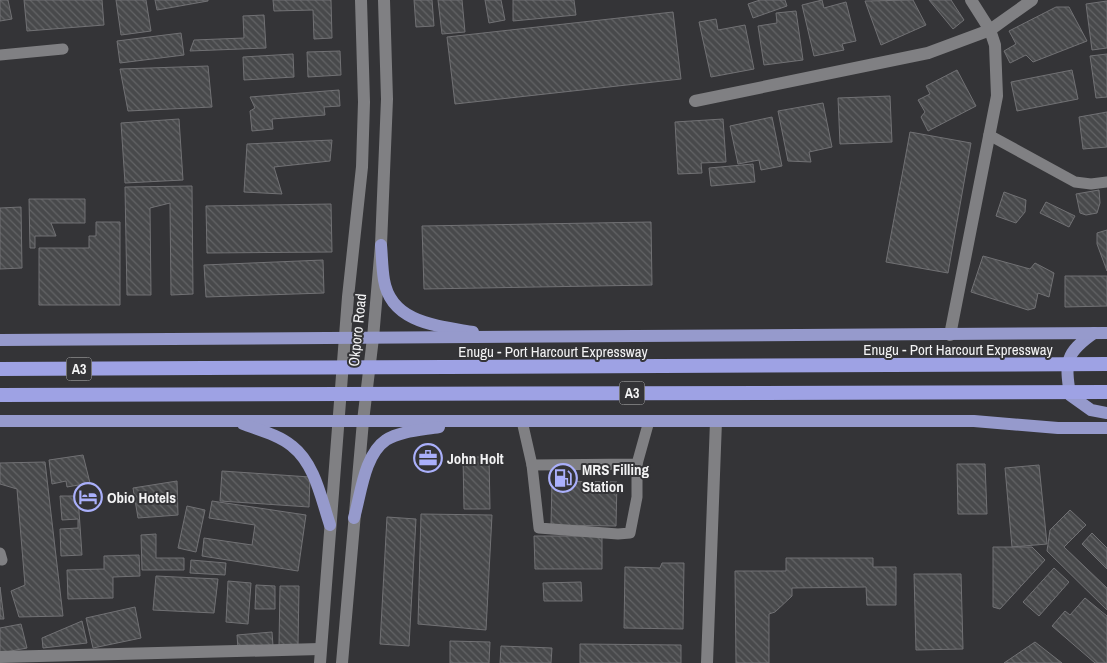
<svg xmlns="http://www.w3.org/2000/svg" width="1107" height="663" font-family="'Archivo Narrow',sans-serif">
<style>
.building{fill:url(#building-back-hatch);stroke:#717174}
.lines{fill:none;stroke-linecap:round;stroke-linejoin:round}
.service{stroke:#808083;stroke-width:11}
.minor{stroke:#808083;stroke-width:12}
.secondary{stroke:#808083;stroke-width:12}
.primary{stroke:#969acc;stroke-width:12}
.trunk{stroke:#9ea2e4;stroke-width:14}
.labels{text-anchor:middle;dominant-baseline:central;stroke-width:4;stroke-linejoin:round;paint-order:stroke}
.shield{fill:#343437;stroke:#bababb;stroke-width:1}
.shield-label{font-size:14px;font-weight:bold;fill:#f3f3f4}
.street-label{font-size:15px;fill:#f3f3f4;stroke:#343437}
.poi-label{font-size:15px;font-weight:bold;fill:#f3f3f4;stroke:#343437;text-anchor:start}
</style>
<defs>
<pattern id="building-back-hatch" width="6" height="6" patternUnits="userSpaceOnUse" patternTransform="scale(1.25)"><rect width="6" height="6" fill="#48494b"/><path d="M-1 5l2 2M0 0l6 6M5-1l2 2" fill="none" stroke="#636466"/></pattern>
</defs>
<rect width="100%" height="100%" fill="#343437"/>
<!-- building -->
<g class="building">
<path d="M0,0H8L12,19L0,21Z"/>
<path d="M24,0H102L104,25L27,31Z"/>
<path d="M116,0H146L151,31L121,35Z"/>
<path d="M155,0H208V1L157,10Z"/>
<path d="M273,0H331L332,38L314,39L313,10L274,11Z"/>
<path d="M414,0H432L434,26L416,27Z"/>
<path d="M438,0H462L465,32L442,34Z"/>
<path d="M485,0H501L505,20L489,23Z"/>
<path d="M513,0H574L576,15L513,21Z"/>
<path d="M760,0H785L787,6L753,18L748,4Z"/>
<path d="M822,0L824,8L846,2L856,41L842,44L844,50L814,56L802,5Z"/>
<path d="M913,0L926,25L881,45L865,1Z"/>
<path d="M929,0H951L964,20L953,29Z"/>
<path d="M1107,1V48L1092,50L1086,4Z"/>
<path d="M1056,7H1069L1087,41L1033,62L1026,55L1010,63L1004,51L1016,44L1009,31Z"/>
<path d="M796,11L803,60L764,65L758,26L777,23L776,13Z"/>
<path d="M673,12L681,79L455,104L447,37Z"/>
<path d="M264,15L266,48L190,51L194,40L244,38L243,16Z"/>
<path d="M716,19L718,30L745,25L754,69L711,77L699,22Z"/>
<path d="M181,33L184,55L120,63L117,41Z"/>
<path d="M340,51L341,75L308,77L307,52Z"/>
<path d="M293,54L294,77L244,80L243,57Z"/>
<path d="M1107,54V97L1096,98L1090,56Z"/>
<path d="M208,66L212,107L128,111L120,69Z"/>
<path d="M957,70L976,106L928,131L921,117L925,112L918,100L930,94L926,86Z"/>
<path d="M1072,70L1078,99L1017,111L1011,82Z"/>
<path d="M339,90L340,106L324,107L325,115L272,119L273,129L252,131L250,111L255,108L250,97Z"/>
<path d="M890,96L892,142L840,144L838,98Z"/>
<path d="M823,103L832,147L809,152L811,162L788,161L778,111Z"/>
<path d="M1107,112V147L1083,149L1079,117Z"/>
<path d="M772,117L782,166L761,170L759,160L738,164L730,126Z"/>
<path d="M179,119L183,180L125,183L121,123Z"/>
<path d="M723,119L726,162L701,163L702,173L678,174L675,122Z"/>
<path d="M910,132L971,143L948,273L886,262Z"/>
<path d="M332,140L330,161L274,167L282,194L244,192L247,144Z"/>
<path d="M753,164L755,182L711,186L709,168Z"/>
<path d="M192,186L193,294L171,295L170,203L150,208L151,295H127L125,187Z"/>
<path d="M1099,190L1100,203L1097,213L1086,215L1080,213L1076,194Z"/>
<path d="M1004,192L1026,200L1025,212L1016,223L996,216Z"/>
<path d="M29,199H85V223H51L56,236H35V248H30Z"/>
<path d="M1046,202L1075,216L1069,227L1040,213Z"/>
<path d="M331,204L332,252L207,253L206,206Z"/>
<path d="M21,207L22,268L0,269V208Z"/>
<path d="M96,222H120V305H39V248H89V236H96Z"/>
<path d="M651,222L652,285L424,289L422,226Z"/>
<path d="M1107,230V271L1097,244V233Z"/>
<path d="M983,256L1030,269L1035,263L1054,273L1049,297L1038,293L1035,308L1028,310L971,292Z"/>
<path d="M323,260L324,293L206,297L204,265Z"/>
<path d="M1065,276H1107V306L1065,307Z"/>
<path d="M83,455L90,483L67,487L66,481L52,484L49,460Z"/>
<path d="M463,457H489L490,509H464Z"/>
<path d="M45,462L63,616L19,617L11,591L25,585L17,489L0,484V463Z"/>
<path d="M957,464H985L987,514H958Z"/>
<path d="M1039,465L1047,544L1012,547L1005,468Z"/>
<path d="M222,471L310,477L309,507L220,501Z"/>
<path d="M177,481L178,515L138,518L133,488Z"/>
<path d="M552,481L617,482L616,526L551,525Z"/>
<path d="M60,496H78L82,555L61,556L60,529L78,528V519L62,520Z"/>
<path d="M212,501L306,515L298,571L202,556L204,538L252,545L255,525L209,518Z"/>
<path d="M187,506L205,510L196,552L178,548Z"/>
<path d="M1070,510L1086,525L1064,547L1107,588V610L1047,551L1050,530Z"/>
<path d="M421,514L492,515L486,630L418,624Z"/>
<path d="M387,517L416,519L409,646L380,644Z"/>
<path d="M1092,533L1107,548V569L1082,544Z"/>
<path d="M156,534V558H184V570H142L141,535Z"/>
<path d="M534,536H602V569H535Z"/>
<path d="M993,547H1032L1045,560L1000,609L993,607Z"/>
<path d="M139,555L140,576L113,577V598L68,599L67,570L104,569V556Z"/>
<path d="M786,558H873V567H896V605H867L866,587L792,588V596L775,612L769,614V663H736L735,571H786Z"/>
<path d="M191,560L226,563L225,575L190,573Z"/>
<path d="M662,563H684L683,629L624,628L625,567L660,568Z"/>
<path d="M1054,568L1069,582L1039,616L1023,602Z"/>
<path d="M914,574H961L963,649L916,650Z"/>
<path d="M156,576L218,579L214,613L153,610Z"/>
<path d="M228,581L251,583L248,624L226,622Z"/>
<path d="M581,582L582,601H544L543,583Z"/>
<path d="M256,585L275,586V609H255Z"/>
<path d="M280,586H299L298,645H279Z"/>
<path d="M0,587L4,619H0Z"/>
<path d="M1085,598L1107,616V663H1095L1052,626L1065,611L1070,615Z"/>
<path d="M135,607L141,638L93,648L86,618Z"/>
<path d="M82,621L87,643L43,648L42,638Z"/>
<path d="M21,624L27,648L0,653V628Z"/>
<path d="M272,632L273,646L238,649L237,635Z"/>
<path d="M450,641L490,642L489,663H450Z"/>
<path d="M1035,642L1062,663H1004Z"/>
<path d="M580,644L681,645V663H580Z"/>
<path d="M501,646L552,648L551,663H500Z"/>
</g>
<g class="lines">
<!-- service -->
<g class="service">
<path d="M0,55L63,49"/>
<path d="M989,135L1075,182L1091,184L1107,182"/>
<path d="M522,421L532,465L637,464L649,421"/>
<path d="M532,465L539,528L618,534L630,533L637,497V464"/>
<path d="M0,553L2,560"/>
</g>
<!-- minor -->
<g class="minor">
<path d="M695,101L928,53L990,30L1032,0"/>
<path d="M950,335L997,96L995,45L990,30L971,0"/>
<path d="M0,657L320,649"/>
<path d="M707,663L716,421"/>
</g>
<!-- secondary -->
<g class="secondary">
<path d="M320,663L348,297L362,167L364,102L361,0"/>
<path d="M342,663L363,421L373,338L381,245L387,99L384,0"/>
</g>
<!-- primary -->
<g class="primary">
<path d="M381,245C382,256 382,268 384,280C391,323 438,326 473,332"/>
<path d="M1094,333C1065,353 1065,362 1070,395L1091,410L1107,413"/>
<path d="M0,340L1107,333"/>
<path d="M0,421H974L1058,428H1107"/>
<path d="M243,424C259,430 279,435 292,446C315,464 321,498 330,525"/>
<path d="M354,518C361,494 364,455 386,440C400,431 422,430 439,427"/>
</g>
<!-- trunk -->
<g class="trunk">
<path d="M0,369L1107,364"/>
<path d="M0,395L1107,392"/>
</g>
</g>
<!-- icons -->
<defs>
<symbol id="office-ring" viewBox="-11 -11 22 22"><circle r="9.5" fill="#343437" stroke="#aab0fb" stroke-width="1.5"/><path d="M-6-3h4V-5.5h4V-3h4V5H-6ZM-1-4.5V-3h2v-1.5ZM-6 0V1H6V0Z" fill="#aab0fb"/></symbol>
<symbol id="fuel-ring" viewBox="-11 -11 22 22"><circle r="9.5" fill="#343437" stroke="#aab0fb" stroke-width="1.5"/><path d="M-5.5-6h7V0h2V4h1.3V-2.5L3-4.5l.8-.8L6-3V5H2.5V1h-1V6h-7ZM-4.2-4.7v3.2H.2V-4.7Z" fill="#aab0fb"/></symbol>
<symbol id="hotel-ring" viewBox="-11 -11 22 22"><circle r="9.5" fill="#343437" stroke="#aab0fb" stroke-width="1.5"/><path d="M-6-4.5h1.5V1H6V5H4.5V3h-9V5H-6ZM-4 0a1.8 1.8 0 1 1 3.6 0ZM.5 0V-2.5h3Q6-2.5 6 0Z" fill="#aab0fb"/></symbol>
</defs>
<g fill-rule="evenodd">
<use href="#office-ring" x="412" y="442" width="32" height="32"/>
<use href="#fuel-ring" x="547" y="462" width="32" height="32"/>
<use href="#hotel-ring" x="72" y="481" width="32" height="32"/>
</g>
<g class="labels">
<!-- shield labels -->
<g class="shield">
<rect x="66.5" y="357.5" width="25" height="23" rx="4"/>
<rect x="619.5" y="381.5" width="25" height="23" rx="4"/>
</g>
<g class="shield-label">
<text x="79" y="369">A3</text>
<text x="632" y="393">A3</text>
</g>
<!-- street labels -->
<g class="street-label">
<text transform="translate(357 330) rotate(-84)">Okporo Road</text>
<text x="958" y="349">Enugu - Port Harcourt Expressway</text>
<text x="553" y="351">Enugu - Port Harcourt Expressway</text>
</g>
<!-- poi labels -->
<g class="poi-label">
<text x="447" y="458">John Holt</text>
<text x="582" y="469">MRS Filling<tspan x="582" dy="17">Station</tspan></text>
<text x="107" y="497">Obio Hotels</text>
</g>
</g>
</svg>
